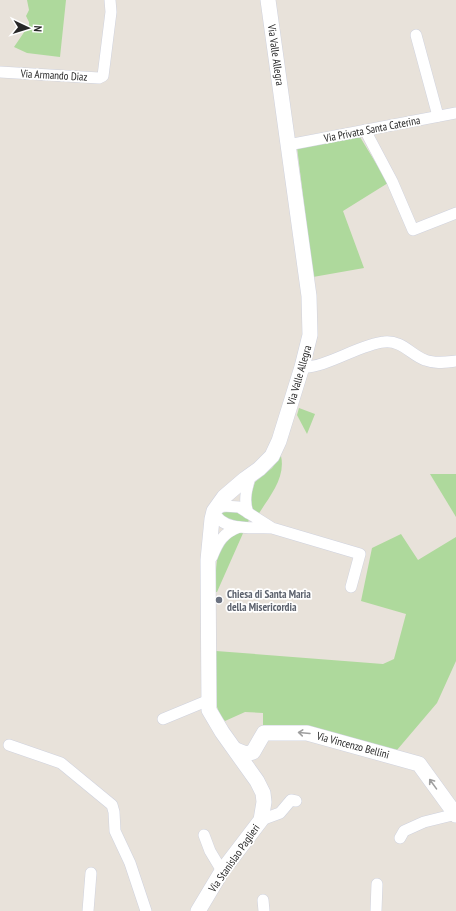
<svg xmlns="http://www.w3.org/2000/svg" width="456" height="911" font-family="'PT Sans Narrow',sans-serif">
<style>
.green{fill:#aed99c}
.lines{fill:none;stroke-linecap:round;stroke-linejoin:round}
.street-casing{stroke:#cfd2de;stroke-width:12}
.secondary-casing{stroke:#cfd2de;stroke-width:16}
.street{stroke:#fff;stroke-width:11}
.secondary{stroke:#fff;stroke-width:15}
.oneway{stroke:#9e9e9e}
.worship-dot{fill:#6b7280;stroke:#fff;stroke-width:1.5}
.labels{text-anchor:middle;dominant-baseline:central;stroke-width:3.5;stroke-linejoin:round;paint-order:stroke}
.street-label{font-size:11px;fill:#272727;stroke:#fff}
.worship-label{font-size:11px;font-weight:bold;fill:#5b616d;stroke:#fff;text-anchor:start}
</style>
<rect width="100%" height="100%" fill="#e8e2da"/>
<!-- green -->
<g class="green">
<path d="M27,0H66L60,57L27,53L14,47L29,25V22L26,16L29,10Z"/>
<path d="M360,137L388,183L343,211L364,268L313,277L297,147Z"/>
<path d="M299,408L315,414L307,434L297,415Z"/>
<path d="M281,456C286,478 269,497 258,515L251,507L249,501L255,482L272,468Z"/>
<path d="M430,474H456V517Z"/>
<path d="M236,510L249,519L248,523L224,520L221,513Z"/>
<path d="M244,531L217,592H216C216,575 214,552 227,538C231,535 239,533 244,531Z"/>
<path d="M401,534L418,560L456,537V661L437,703L397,750L311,728L263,725V713L245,712L225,721C209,705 216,672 216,651L383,664L394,659L406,614L361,601L372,548Z"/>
</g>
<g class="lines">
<defs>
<g id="street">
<path d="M416,35L438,116"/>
<path d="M0,72L99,78L103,76L111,12L110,0"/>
<path d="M365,130L392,181L413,230L456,213"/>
<path d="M288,145L456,113"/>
<path d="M302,367C324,369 360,344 384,342C402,340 411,355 425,360C435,364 446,362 456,361"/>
<path d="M248,513C243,500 247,487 251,474"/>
<path d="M272,528C254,527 221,532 214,511L223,506L239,507L272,528L360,554L351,587"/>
<path d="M212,557C218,542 223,533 239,527"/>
<path d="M163,719L209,700"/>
<path d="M9,745L61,763L112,805L114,812L115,831L130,863L146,911"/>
<path d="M261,820L280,813L291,800L296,801"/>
<path d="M204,835L210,851L222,871"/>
<path d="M400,838L404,831L424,822L456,814"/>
<path d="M263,900L264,911"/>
<path d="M88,911L91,873"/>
<path d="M376,911L377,884"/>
</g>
<g id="secondary">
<path d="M236,750L246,754L253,752L264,733H307L419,764L456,815"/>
<path d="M198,911L222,871L261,820L264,802L263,793L257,781L222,732L209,710L208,560L212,519L214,511L224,497L245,479L259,469L272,456L279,441L302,367L310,335L309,296L268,0"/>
</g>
</defs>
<!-- street casing -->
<use href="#street" class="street-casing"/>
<!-- secondary casing -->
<use href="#secondary" class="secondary-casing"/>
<!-- street -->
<use href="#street" class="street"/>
<!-- secondary -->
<use href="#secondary" class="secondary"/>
</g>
<!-- one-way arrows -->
<defs><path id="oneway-shaft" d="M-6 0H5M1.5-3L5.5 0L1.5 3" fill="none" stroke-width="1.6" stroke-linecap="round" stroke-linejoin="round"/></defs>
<g class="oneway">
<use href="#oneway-shaft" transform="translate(304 733) rotate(-175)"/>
<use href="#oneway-shaft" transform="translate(433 784) rotate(-126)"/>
</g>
<!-- markers -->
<circle class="worship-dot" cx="219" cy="600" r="4"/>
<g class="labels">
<!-- street labels -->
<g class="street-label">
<text transform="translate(276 55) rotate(82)">Via Valle Allegra</text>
<text transform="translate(54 75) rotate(3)">Via Armando Diaz</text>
<text transform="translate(372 129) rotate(-11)">Via Privata Santa Caterina</text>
<text transform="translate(299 375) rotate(-74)">Via Valle Allegra</text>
<text transform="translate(353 745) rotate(15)">Via Vincenzo Bellini</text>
<text transform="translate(234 858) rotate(-55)">Via Stanislao Paglieri</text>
</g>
<!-- worship labels -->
<g class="worship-label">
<text x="227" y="594">Chiesa di Santa Maria<tspan x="227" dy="13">della Misericordia</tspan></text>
</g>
</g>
<!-- north arrow -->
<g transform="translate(28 28) rotate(94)" stroke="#ffffff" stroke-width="3" paint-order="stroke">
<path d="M0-3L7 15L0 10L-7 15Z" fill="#272727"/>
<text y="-6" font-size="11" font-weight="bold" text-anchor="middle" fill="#272727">N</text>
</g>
</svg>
